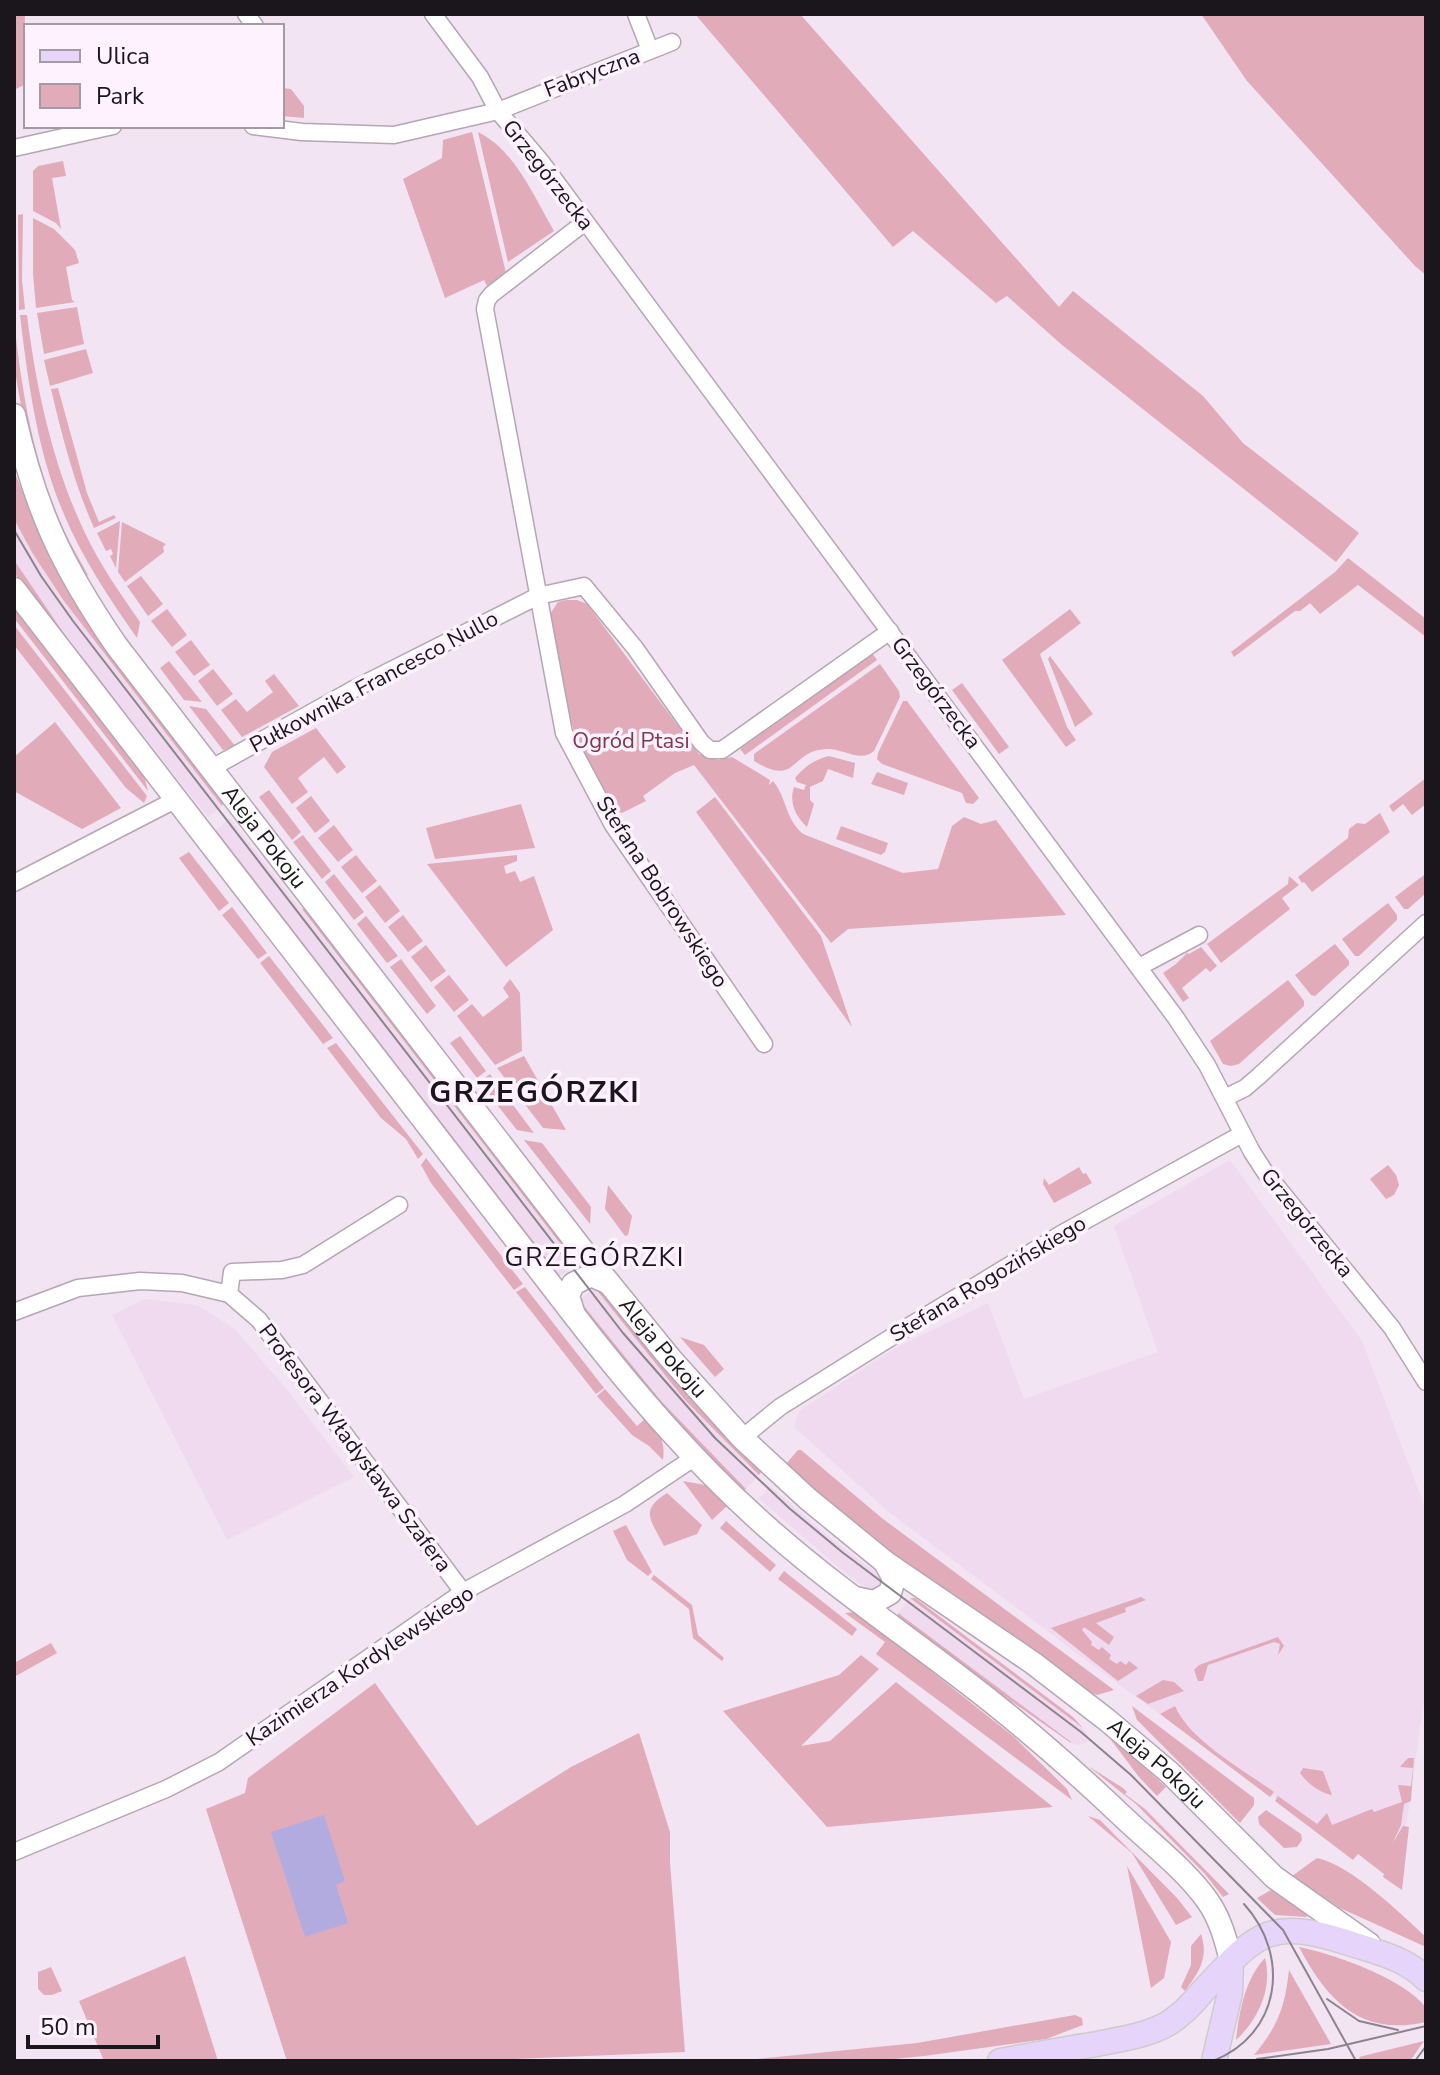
<svg xmlns="http://www.w3.org/2000/svg" width="1440" height="2075" font-family="'Nunito Sans',sans-serif">
<style>
.built{fill:#efdaef}
.green{fill:#e2abb9}
.water{fill:#b1abdf}
.lines{fill:none;stroke-linecap:round;stroke-linejoin:round}
.street-casing{stroke:#b4a6b4;stroke-width:19}
.secondary-casing{stroke:#b4a6b4;stroke-width:25}
.primary-casing{stroke:#cdcccd;stroke-width:27}
.street{stroke:#fff;stroke-width:16}
.secondary{stroke:#fff;stroke-width:22}
.primary{stroke:#e7d4fa;stroke-width:24}
.tram{stroke:#8d838d;stroke-width:2}
.labels{text-anchor:middle;dominant-baseline:central;stroke-width:7;stroke-linejoin:round;paint-order:stroke}
.street-label{font-size:22px;fill:#1b161b;stroke:#fef2fe}
.park-label{font-size:22px;fill:#81374f;stroke:#fef2fe}
.quarter-label{font-size:26px;letter-spacing:2px;fill:#1b161b;stroke:#fef2fe}
.district-label{font-size:30px;font-weight:bold;letter-spacing:2px;fill:#1b161b;stroke:#fef2fe}
</style>
<rect width="100%" height="100%" fill="#f2e4f2"/>
<!-- built -->
<g class="built">
<path d="M14,519L33,554L64,601L222,806L208,817L85,661H82L81,655L30,586L14,560Z"/>
<path d="M230,818L576,1264L560,1276L216,830Z"/>
<path d="M1230,1160L1362,1341L1426,1510V1686L1407,1821L1388,1864L1335,1841L1106,1675L890,1513L794,1427L799,1411L895,1348L988,1303L1024,1399L1158,1352L1114,1226Z"/>
<path d="M595,1288L685,1400L759,1475L746,1489L661,1401L579,1300Z"/>
<path d="M145,1299L197,1305L235,1329L288,1391L354,1477L227,1540L112,1315Z"/>
<path d="M770,1486L835,1542L882,1576V1580L874,1591L870,1592L848,1575L759,1499Z"/>
<path d="M910,1598L1083,1728L1088,1736L1087,1743L1077,1745L1067,1740L898,1613Z"/>
</g>
<!-- green -->
<g class="green">
<path d="M14,14H25L24,85L14,90Z"/>
<path d="M695,14H800L1059,307L1073,291L1203,396L1243,443L1359,533L1336,562L1062,345L1007,296L996,303L913,231L893,247Z"/>
<path d="M1201,14H1426V275L1415,266L1247,81Z"/>
<path d="M282,88L291,89L304,106V118L282,116Z"/>
<path d="M472,132L506,273L487,286L484,280L445,298L403,179L442,158L443,140Z"/>
<path d="M478,132C515,150 534,197 554,231L508,262Z"/>
<path d="M63,161L66,176L52,178L61,229L56,223L33,211V171L38,166Z"/>
<path d="M23,214L22,279L25,309L19,310L18,215Z"/>
<path d="M33,218L54,229L75,250L79,263L66,267L72,300L75,302L36,308L33,274Z"/>
<path d="M77,307L84,344L44,354L37,313Z"/>
<path d="M20,315H27C36,388 53,466 85,533C100,565 120,593 140,622L137,638C109,598 82,558 63,512C37,450 28,382 20,315Z"/>
<path d="M14,320C21,386 32,453 57,514C65,535 77,555 88,575L83,578C49,514 25,442 15,370C12,354 14,337 14,320Z"/>
<path d="M86,349L93,373L50,386L44,360Z"/>
<path d="M58,388L87,493L99,522L114,515L116,518L94,528C74,483 62,436 51,389Z"/>
<path d="M14,471L47,552L81,612L224,802L222,806L64,601L33,554L14,519Z"/>
<path d="M120,521L116,568L110,556L113,554L111,549L106,551L97,533Z"/>
<path d="M122,522L166,544L163,547L164,552L125,582L118,572Z"/>
<path d="M1348,558L1426,619V637L1358,585L1320,614L1310,603L1300,611H1295L1234,657L1231,652L1335,572Z"/>
<path d="M14,560L82,660H85L135,726L132,728L22,584L14,572Z"/>
<path d="M141,576L163,604L148,616L127,586Z"/>
<path d="M566,600H577L587,604L699,754L718,760L732,757L770,780L769,785L773,781C787,798 785,819 803,834L903,873L938,869L952,826L964,817L981,824L996,820L1066,915L848,929L831,943L694,765L675,773L643,796L646,801L622,813L613,809L574,731L561,687L548,617L558,602Z"/>
<path d="M14,607L144,775L148,791L14,618Z"/>
<path d="M167,609L187,635L172,647L151,621Z"/>
<path d="M1070,609L1081,623L1040,654L1067,727L1076,740L1066,747L1002,660Z"/>
<path d="M14,625L147,796L144,803L126,788L14,645Z"/>
<path d="M191,640L210,665L194,676L175,652Z"/>
<path d="M872,653L877,660L745,755L740,749Z"/>
<path d="M1050,656L1093,714L1075,727L1048,659Z"/>
<path d="M169,661L202,702L184,700L160,668Z"/>
<path d="M880,664L899,691L900,697L874,751C860,763 843,748 826,749C789,751 798,788 754,761V754Z"/>
<path d="M213,669L233,694L217,706L198,681Z"/>
<path d="M274,674L299,706L242,737L221,710L236,699L247,712L273,692L265,681Z"/>
<path d="M962,683L1009,747L999,754L952,690Z"/>
<path d="M903,701H907L979,798L973,804L966,803L962,793L882,764L877,759L878,753Z"/>
<path d="M189,706L206,709L236,747L223,750Z"/>
<path d="M55,722L121,808L82,829L14,791V757Z"/>
<path d="M316,728L346,767L337,774L324,757L298,778L308,792L292,804L264,767L272,752Z"/>
<path d="M829,756L855,763L853,778L828,769L823,781L810,787V800L814,804L807,827C795,816 789,802 794,787L804,790L806,785L797,782L795,778C805,766 814,760 829,756Z"/>
<path d="M877,772L908,783L904,795L871,784Z"/>
<path d="M1426,778V804L1412,815L1403,804L1393,812L1389,806Z"/>
<path d="M269,790L301,832L292,840L259,797Z"/>
<path d="M311,796L330,821L315,833L296,808Z"/>
<path d="M715,797L821,936L852,1027L696,812Z"/>
<path d="M521,804L535,848L435,859L426,828Z"/>
<path d="M1380,813L1390,832L1312,892L1304,882L1302,883L1298,877L1348,838L1349,829L1357,823L1365,824Z"/>
<path d="M334,825L353,850L338,862L318,838Z"/>
<path d="M841,826L888,843L885,852L881,855L836,839Z"/>
<path d="M216,830L560,1276H558L214,835Z"/>
<path d="M303,835L331,871L322,879L293,842Z"/>
<path d="M189,852L229,903L219,911L179,858Z"/>
<path d="M356,855L377,881L362,893L341,867Z"/>
<path d="M517,855V861L504,866L506,874L515,871L520,882L534,876L553,930L506,967L427,864Z"/>
<path d="M334,874L364,912L354,920L325,882Z"/>
<path d="M1424,875L1426,893L1408,909H1404L1395,897Z"/>
<path d="M1289,876L1299,885L1282,898L1290,909L1221,963L1207,944L1288,884Z"/>
<path d="M380,885L400,911L385,923L365,897Z"/>
<path d="M1388,903L1397,915V920L1359,956H1355L1342,939Z"/>
<path d="M232,907L267,953L258,959L222,915Z"/>
<path d="M306,907L578,1261L576,1264L302,909Z"/>
<path d="M403,915L423,941L408,952L388,927Z"/>
<path d="M366,916L398,956L387,963L357,924Z"/>
<path d="M1335,944L1349,961V965L1315,996L1311,995L1295,975Z"/>
<path d="M426,945L446,971L431,982L411,957Z"/>
<path d="M1201,947L1217,966L1210,972L1206,968L1182,988L1189,998L1183,1002L1163,973L1176,964L1187,953L1189,954Z"/>
<path d="M269,956L333,1038L323,1044L260,963Z"/>
<path d="M401,959L436,1006L427,1014L390,967Z"/>
<path d="M449,975L469,1000L454,1012L434,987Z"/>
<path d="M510,979L520,993L522,1051L495,1065L457,1016L472,1004L483,1017L509,997L503,988Z"/>
<path d="M1288,980L1304,1001V1006L1239,1064L1231,1066L1223,1064L1210,1041Z"/>
<path d="M460,1036L486,1071L477,1078L450,1043Z"/>
<path d="M336,1043L423,1154L418,1159L406,1139L381,1118L327,1048Z"/>
<path d="M524,1056L566,1130L543,1128L497,1068Z"/>
<path d="M490,1074L534,1133L517,1130L479,1082Z"/>
<path d="M524,1140L542,1143L591,1207L590,1224Z"/>
<path d="M426,1158L523,1284L514,1290L431,1183L421,1165Z"/>
<path d="M1388,1165L1396,1175L1399,1185L1394,1195L1386,1199L1370,1179Z"/>
<path d="M1079,1167L1083,1174L1086,1173L1092,1183L1054,1203L1043,1184L1044,1178L1049,1185Z"/>
<path d="M608,1185L632,1216L628,1235L625,1236L605,1209Z"/>
<path d="M525,1287L604,1388L596,1394L516,1292Z"/>
<path d="M595,1288L600,1289L762,1471L759,1475L685,1400Z"/>
<path d="M579,1300L661,1401L746,1489L742,1492L658,1403L579,1307Z"/>
<path d="M680,1337L704,1345L724,1369L715,1377Z"/>
<path d="M605,1389L637,1426L646,1418C658,1432 666,1440 663,1460L649,1446L632,1435L597,1396Z"/>
<path d="M798,1450H801L883,1519L1114,1690L1097,1695L1085,1691L873,1540L785,1465Z"/>
<path d="M683,1481L705,1485L729,1504L712,1520Z"/>
<path d="M667,1493L702,1525L697,1534L664,1546C652,1521 638,1511 667,1493Z"/>
<path d="M726,1521L776,1565L770,1572L720,1528Z"/>
<path d="M626,1525L652,1572L648,1576L627,1560L613,1531Z"/>
<path d="M784,1571L857,1629L852,1636L778,1579Z"/>
<path d="M654,1575L692,1605L698,1635L724,1658L722,1661L693,1638L689,1609L651,1579Z"/>
<path d="M1141,1597L1146,1600L1125,1608L1126,1612L1096,1623L1114,1637L1109,1645L1084,1627L1082,1630L1092,1642L1091,1645L1099,1650L1102,1647L1111,1655L1109,1659L1117,1664L1120,1661L1126,1665L1129,1661L1138,1668L1118,1681L1051,1628Z"/>
<path d="M910,1598H915L1073,1717L1083,1728Z"/>
<path d="M857,1612L1014,1737L1067,1789L1072,1800L876,1654L885,1642L845,1613Z"/>
<path d="M898,1613L1071,1742V1743L915,1634L898,1618Z"/>
<path d="M1278,1637L1284,1646L1278,1655L1280,1644L1274,1642L1208,1665L1203,1681H1198L1194,1670L1199,1665Z"/>
<path d="M51,1643L57,1653L14,1677V1663Z"/>
<path d="M861,1655L879,1669L801,1746L830,1741L896,1682L1053,1807L827,1827L723,1711L839,1675Z"/>
<path d="M1163,1680L1174,1682L1184,1691L1148,1704L1136,1696Z"/>
<path d="M375,1683L477,1826L571,1767L639,1733L670,1832V1863L685,2052L464,2061H287L206,1809L245,1793L248,1778Z"/>
<path d="M1132,1706L1254,1798V1805L1240,1823L1137,1720Z"/>
<path d="M1175,1706C1190,1741 1244,1770 1274,1792L1270,1797L1160,1714Z"/>
<path d="M1105,1732L1166,1787L1157,1796L1139,1777Z"/>
<path d="M1408,1758H1414L1411,1801L1404,1804L1401,1825L1392,1844L1403,1826L1409,1827L1402,1890L1383,1877L1384,1874L1358,1854L1353,1860L1275,1801L1278,1796L1317,1824L1327,1813L1332,1825L1372,1809L1374,1812L1402,1802L1398,1785L1411,1786L1413,1768L1400,1767Z"/>
<path d="M1088,1766L1123,1788L1127,1792L1125,1794L1145,1809L1229,1894L1223,1897L1205,1874L1136,1804Z"/>
<path d="M1303,1768L1323,1771L1332,1795C1321,1794 1306,1782 1300,1773Z"/>
<path d="M1266,1810L1301,1834L1302,1840L1297,1847L1284,1848L1259,1824L1258,1817Z"/>
<path d="M1088,1816L1100,1820L1177,1898L1192,1917L1176,1925L1132,1853Z"/>
<path d="M1317,1858C1351,1865 1400,1913 1426,1937V1947L1340,1908L1292,1876Z"/>
<path d="M1127,1866L1171,1942L1164,1978L1151,1988Z"/>
<path d="M1271,1890L1306,1913L1307,1917L1275,1915L1257,1898Z"/>
<path d="M1201,1934C1209,1958 1199,1972 1185,1991L1181,1987L1191,1965V1946Z"/>
<path d="M1299,1947C1334,1954 1405,1979 1426,2008V2022C1360,2037 1327,2000 1299,1947Z"/>
<path d="M185,1956L218,2061H104L79,2001Z"/>
<path d="M1265,1958C1273,1988 1258,2020 1236,2040C1239,2012 1245,1979 1265,1958Z"/>
<path d="M51,1967L62,1991L52,1995H44L38,1989V1972Z"/>
<path d="M1289,1970L1331,2044L1254,2055C1278,2026 1285,2007 1289,1970Z"/>
<path d="M1075,2015L1082,2018L1083,2025L1046,2039L924,2056L873,2061H736L917,2043Z"/>
<path d="M1424,2041L1410,2061H1361L1359,2057Z"/>
</g>
<!-- water -->
<path class="water" d="M324,1815L345,1881L336,1885L348,1923L305,1937L271,1832Z"/>
<g class="lines">
<defs>
<g id="street">
<path d="M246,14L255,26"/>
<path d="M433,14L480,77L498,111L542,163L1176,1018L1207,1065L1252,1152L1265,1172L1392,1328L1426,1382"/>
<path d="M636,14L650,50"/>
<path d="M253,126L302,132L394,135L498,111L672,42"/>
<path d="M14,148L113,126"/>
<path d="M585,222L492,294L487,300L485,309L564,733L613,825L764,1044"/>
<path d="M210,769L352,690L538,596L584,586L635,648L701,742L710,750H722L890,631"/>
<path d="M14,883L175,800"/>
<path d="M1139,967L1199,935"/>
<path d="M1225,1098L1245,1088L1259,1076L1426,923"/>
<path d="M229,1294L232,1272L282,1270L303,1265L399,1205"/>
<path d="M14,1312L78,1288L140,1281L182,1283L229,1294L259,1320L463,1592"/>
<path d="M742,1438L780,1407L906,1328L1061,1234L1242,1134"/>
<path d="M14,1852L166,1789L219,1762L463,1592L625,1504L695,1457"/>
</g>
<g id="secondary">
<path id="s1" d="M14,415C35,509 62,566 116,645L587,1256L670,1358L742,1438L808,1499L885,1562L1033,1663L1107,1720L1170,1773L1274,1877L1369,1944"/>
<path d="M14,589L574,1315C633,1391 696,1465 769,1529C840,1592 919,1644 993,1703C1038,1739 1080,1776 1121,1815C1148,1841 1185,1869 1207,1900C1220,1918 1226,1940 1231,1961"/>
<path d="M574,1315L568,1296L573,1284L591,1275L609,1283"/>
<path d="M855,1598L874,1602L890,1593L894,1579L885,1562"/>
</g>
<g id="primary">
<path d="M1000,2061C1033,2055 1065,2049 1097,2044C1120,2039 1146,2036 1167,2024C1181,2016 1193,2003 1203,1991C1257,1933 1268,1917 1349,1943C1376,1952 1406,1958 1426,1979"/>
<path d="M1214,2061L1230,1993L1231,1961"/>
</g>
</defs>
<!-- street casing -->
<use href="#street" class="street-casing"/>
<!-- secondary casing -->
<use href="#secondary" class="secondary-casing"/>
<!-- primary casing -->
<use href="#primary" class="primary-casing"/>
<!-- street -->
<use href="#street" class="street"/>
<!-- secondary -->
<use href="#secondary" class="secondary"/>
<!-- primary -->
<use href="#primary" class="primary"/>
<!-- tram -->
<g class="tram">
<path d="M14,530L41,576L73,621L623,1333L715,1438L789,1508L842,1552L1081,1732L1131,1775L1283,1930L1356,2061"/>
<path d="M1327,1999L1359,2021L1398,2030"/>
<path d="M1257,2059L1328,2049L1426,2026"/>
<path d="M1213,2061C1281,2034 1291,1956 1244,1904"/>
<path d="M1415,2061L1426,2046"/>
</g>
</g>
<g class="labels">
<!-- street labels -->
<g class="street-label">
<text transform="translate(592 73) rotate(-21)">Fabryczna</text>
<text transform="translate(548 175) rotate(52)">Grzegórzecka</text>
<text transform="translate(374 682) rotate(-28)">Pułkownika Francesco Nullo</text>
<text transform="translate(936 693) rotate(53)">Grzegórzecka</text>
<text stroke="none"><textPath href="#s1" startOffset="496">Aleja Pokoju</textPath></text>
<text transform="translate(662 892) rotate(57)">Stefana Bobrowskiego</text>
<text transform="translate(1307 1223) rotate(51)">Grzegórzecka</text>
<text transform="translate(988 1279) rotate(-31)">Stefana Rogozińskiego</text>
<text stroke="none"><textPath href="#s1" startOffset="1144">Aleja Pokoju</textPath></text>
<text transform="translate(355 1448) rotate(53)">Profesora Władysława Szafera</text>
<text transform="translate(360 1666) rotate(-34)">Kazimierza Kordylewskiego</text>
<text stroke="none"><textPath href="#s1" startOffset="1792">Aleja Pokoju</textPath></text>
</g>
<!-- park labels -->
<g class="park-label">
<text x="631" y="741">Ogród Ptasi</text>
</g>
<!-- quarter labels -->
<g class="quarter-label">
<text x="595" y="1257">GRZEGÓRZKI</text>
</g>
<!-- district labels -->
<g class="district-label">
<text x="535" y="1092">GRZEGÓRZKI</text>
</g>
</g>
<!-- border -->
<rect width="1440" height="2075" fill="none" stroke="#1b161b" stroke-width="32"/>
<!-- legend -->
<rect x="24" y="24" width="260" height="104" fill="#fef2fe" stroke="#a39aa3" stroke-width="2"/>
<rect x="40" y="50" width="40" height="12" fill="#e7d4fa" stroke="#a39aa3" stroke-width="2"/>
<text x="96" y="64" font-size="24" fill="#1b161b">Ulica</text>
<rect x="40" y="84" width="40" height="24" fill="#e2abb9" stroke="#a39aa3" stroke-width="2"/>
<text x="96" y="104" font-size="24" fill="#1b161b">Park</text>
<!-- scale -->
<path d="M28 2035v12h130v-12" fill="none" stroke="#1b161b" stroke-width="4"/>
<text x="40" y="2035" font-size="24" fill="#1b161b" stroke="#fef2fe" stroke-width="6" paint-order="stroke">50 m</text>
</svg>
